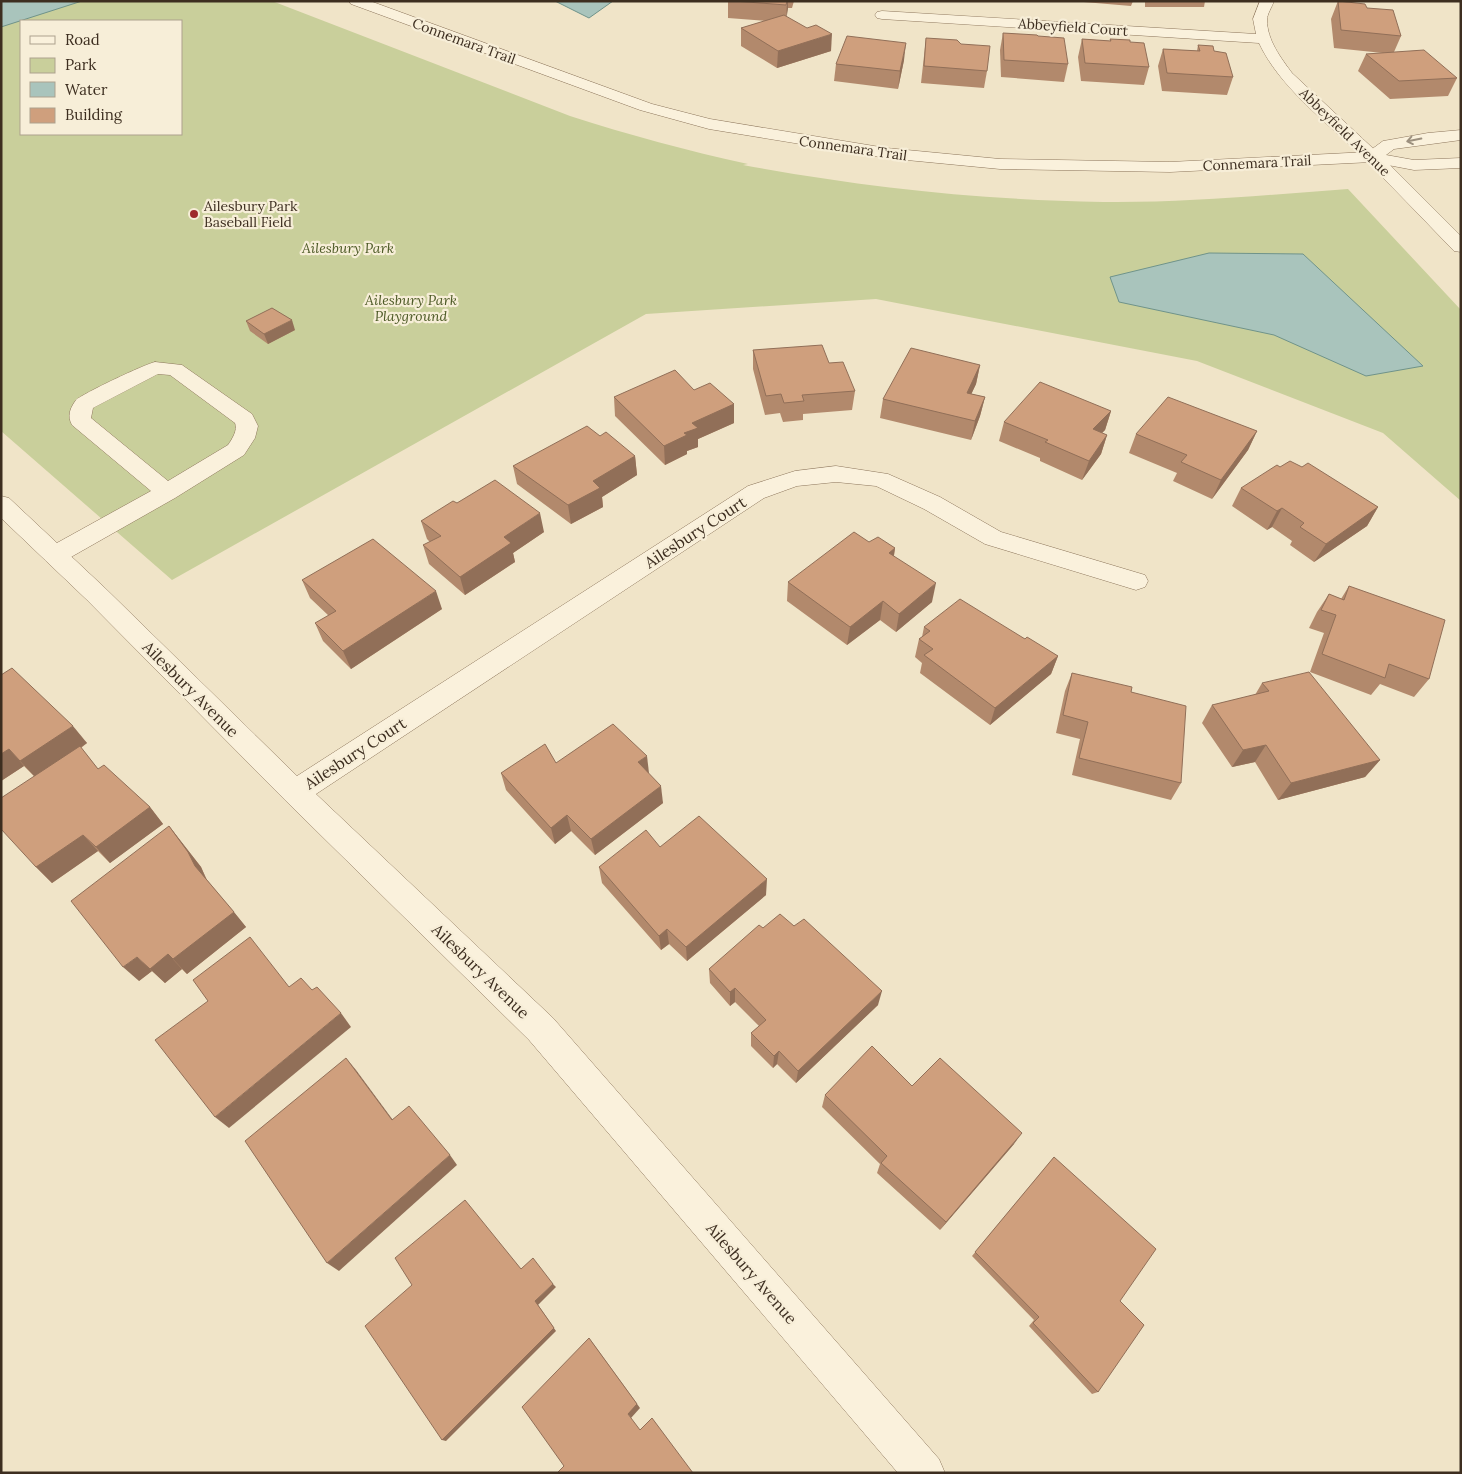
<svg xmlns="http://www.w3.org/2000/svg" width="1462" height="1474" font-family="Lora,serif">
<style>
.green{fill:#c9cf9b;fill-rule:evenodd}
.water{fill:#a9c4bc;stroke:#6f938a}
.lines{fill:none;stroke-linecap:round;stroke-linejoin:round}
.service-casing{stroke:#8d765c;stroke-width:1}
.minor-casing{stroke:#8d765c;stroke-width:1}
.tertiary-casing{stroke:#8d765c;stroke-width:1}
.service{fill:#faf1dc;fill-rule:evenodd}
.minor{fill:#faf1dc;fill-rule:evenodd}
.tertiary{fill:#faf1dc;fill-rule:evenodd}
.wall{fill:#b2896c}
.shaded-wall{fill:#916f58}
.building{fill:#cf9f7d;stroke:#916f58}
.oneway{stroke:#9c907e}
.poi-dot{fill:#9e2a2b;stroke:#f7eed8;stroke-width:2}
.labels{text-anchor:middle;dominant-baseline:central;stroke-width:4.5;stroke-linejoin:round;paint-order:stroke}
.far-street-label{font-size:14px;fill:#3d2e20;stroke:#f7eed8}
.far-poi-label{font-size:14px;fill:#3d2e20;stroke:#f7eed8;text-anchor:start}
.far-park-label{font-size:14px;font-style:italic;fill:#4d5a26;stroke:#f7eed8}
.street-label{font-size:16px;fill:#3d2e20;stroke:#f7eed8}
</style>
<rect width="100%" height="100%" fill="#f0e4c8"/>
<!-- green -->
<path class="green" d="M1,1H272L570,116C629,135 688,151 748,164L743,165C862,187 981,200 1103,202C1185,203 1267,195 1348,189L1461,310V501L1383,433L1197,361L876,299L646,314L172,580L1,431ZM21,21H181V134H21Z"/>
<!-- water -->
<g class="water">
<path d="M1,1H82L1,27Z"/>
<path d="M555,1H613L589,18Z"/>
<path d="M1209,253L1303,254L1423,366L1366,376L1274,335L1119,302L1110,277Z"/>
</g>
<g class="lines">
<defs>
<path id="service" d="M155,362L182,365L252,414L258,426L255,438L244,455L175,498L64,561L55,564L46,561L43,555L46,549L151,491L72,425C67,416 70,408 76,400C82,394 145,364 155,362ZM158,374L170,375L235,423C238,430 232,439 228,445L168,481L91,418L93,408Z"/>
<g id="minor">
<path d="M1260,1H1274C1272,7 1267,14 1267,20C1267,40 1281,58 1292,73L1378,153L1461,236V252L1454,251C1422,218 1391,185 1358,153C1324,120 1279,86 1259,43L882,19L877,18L875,15L877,12L882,11L1256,34L1253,19Z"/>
<path d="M836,466L888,474L940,497L1001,532L1145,575L1148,581L1145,587L1136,590L985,544L924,509L876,486L836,482L797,486L764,498L316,794L553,1018L939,1459L945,1473H898L529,1040L285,800L87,600L1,518V496L9,498L105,588L297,776L748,486L795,471Z"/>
</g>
<path id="tertiary" d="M349,1H370L652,104L710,119L886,148L1000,159L1170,162L1368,152L1383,141L1389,140L1428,133L1461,130V140L1394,149L1386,155L1414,160L1461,158V168L1414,170L1372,162L1170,172L1000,169L886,158L709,129L640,110L351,4Z"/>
</defs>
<!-- service casing -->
<use href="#service" class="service-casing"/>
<!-- minor casing -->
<use href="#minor" class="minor-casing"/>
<!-- tertiary casing -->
<use href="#tertiary" class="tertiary-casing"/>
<!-- service -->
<use href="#service" class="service"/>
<!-- minor -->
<use href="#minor" class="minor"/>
<!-- tertiary -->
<use href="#tertiary" class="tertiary"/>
</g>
<!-- wall -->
<g class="wall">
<path d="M728,1H794L792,8H788L786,17L831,51L777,68L741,46V28L766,21L728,18Z"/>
<path d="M1072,1H1133L1131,6Z"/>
<path d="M1145,1H1205L1204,7H1145Z"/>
<path d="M1338,1L1367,8L1401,36L1394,52L1457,78L1448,96L1390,99L1358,71L1366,54L1383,53L1334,48L1331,19Z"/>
<path d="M1003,33L1038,36L1068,64L1064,82L1001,77L1000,50Z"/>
<path d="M926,38L987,71L984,88L921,83Z"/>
<path d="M1082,39L1110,41V39L1149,67L1144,85L1081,81L1078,57Z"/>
<path d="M1198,45L1214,51L1233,77L1227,95L1162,91L1158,66L1163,49L1197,51Z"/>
<path d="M904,60L898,89L834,81L836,64Z"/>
<path d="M246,321L295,330L268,344L250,331Z"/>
<path d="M753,350L829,363L855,391L852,410L803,414V420L783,422L780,413L765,415L753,369Z"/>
<path d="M980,365L976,384L971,394L985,397L980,416L971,440L880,418L883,399Z"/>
<path d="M694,390L734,404V423L698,439V447L687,451V454L665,465L615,416L614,397Z"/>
<path d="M1111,411L1105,430L1102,433L1107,435L1101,454L1082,480L1040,461V458L999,441L1004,422Z"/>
<path d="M1257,431L1248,450L1212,499L1173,481L1177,473L1129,453L1136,434Z"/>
<path d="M600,436L635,456L637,475L602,497L603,507L571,524L517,484L513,466Z"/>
<path d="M1280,467H1302L1378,507L1367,526L1314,562L1290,545L1292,541L1272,527L1267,530L1232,506L1241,488Z"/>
<path d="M457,503L544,532L513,553L515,562L465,595L429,564L423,545L430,542L427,539L421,521Z"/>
<path d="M869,542L895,548L894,556L932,602L896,632L880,620L847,645L787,601L788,582Z"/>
<path d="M302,580L442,609L351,669L323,641L315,623L329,616L310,598Z"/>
<path d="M1349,586L1429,679L1414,697L1380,684L1371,695L1310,672L1324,633L1309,628L1317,612L1329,594L1341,599Z"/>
<path d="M924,627L1025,639L1058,656L1051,674L990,725L920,673L922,663L915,657L919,639L922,637Z"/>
<path d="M1072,673L1131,692L1181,783L1171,800L1072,775L1080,739L1056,733L1065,691Z"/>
<path d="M1,675L87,743L81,748L98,769L150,807L163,824L110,863L98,851L52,883L36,867L34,776L24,766L1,781Z"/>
<path d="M1262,683L1380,760L1365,777L1278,800L1255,762L1232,767L1202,723L1212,705L1255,695Z"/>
<path d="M556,763L649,773H648L663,803L595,855L571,831L555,844L506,790L501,773Z"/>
<path d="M169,826L201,867L207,880L246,927L187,974L182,969L165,983L152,971L139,981Z"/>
<path d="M660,847L766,895L687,961L669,944L661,950L602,883L599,867Z"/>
<path d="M763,928L878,1005L796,1083L777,1064L773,1068L751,1046V1033L759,1026L735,1002L730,1006L710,983L709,969Z"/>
<path d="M912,1086L1014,1144L940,1230L877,1173L880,1164L822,1107L825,1095Z"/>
<path d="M1054,1157L1120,1301L1098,1392L1092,1394L1029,1326L1034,1320L972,1256Z"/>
</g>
<!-- shaded-wall -->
<g class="shaded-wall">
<path d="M787,1H788V8L786,22Z"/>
<path d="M832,34L831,51L777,68L778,51Z"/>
<path d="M906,43L904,60L898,89L900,71Z"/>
<path d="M292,320L295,330L268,344L264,334Z"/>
<path d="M980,365L976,384L963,412L967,393Z"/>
<path d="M985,397L980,416L971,440L975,421Z"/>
<path d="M734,404V423L698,439V447L687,451V454L665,465L664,446L684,433L692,423Z"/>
<path d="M1111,411L1105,430L1086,448L1093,429Z"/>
<path d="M1257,431L1248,450L1212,499L1221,480Z"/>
<path d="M1107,435L1101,454L1082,480L1089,461Z"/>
<path d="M635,456L637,475L602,497L603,507L571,524L568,505L593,481Z"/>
<path d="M1378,507L1367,526L1314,562L1326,544Z"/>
<path d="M1282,508L1272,527L1267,530L1277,511Z"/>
<path d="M540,513L544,532L513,553L515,562L465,595L460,577L504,537Z"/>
<path d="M895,548L892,566L889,553Z"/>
<path d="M936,583L932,602L896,632L899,614Z"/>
<path d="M436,591L442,609L351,669L343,651Z"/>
<path d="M883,601L880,620L847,645L850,627Z"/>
<path d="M1058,656L1051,674L990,725L995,708Z"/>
<path d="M73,726L87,743L36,778L20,761Z"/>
<path d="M1266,745L1255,762L1232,767L1243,750Z"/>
<path d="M9,749L24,766L1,781V754Z"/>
<path d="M647,756L649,773L640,779L638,762Z"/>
<path d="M1380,760L1365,777L1278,800L1291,783Z"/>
<path d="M661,786L663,803L595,855L591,839Z"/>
<path d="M150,807L163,824L110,863L96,847Z"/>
<path d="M567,815L571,831L555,844L551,828Z"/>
<path d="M169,826L201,867L207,881L195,866Z"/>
<path d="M83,835L98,851L52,883L36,867Z"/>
<path d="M767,879L766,895L687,961L686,947Z"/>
<path d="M234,912L246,927L187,974L173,959Z"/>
<path d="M667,929L669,944L661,950L659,936Z"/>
<path d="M168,954L182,969L165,983L150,969Z"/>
<path d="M137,957L152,971L139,981L123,967Z"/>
<path d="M735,988V1002L730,1006V992Z"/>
<path d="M882,991L878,1005L796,1083L798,1071Z"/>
<path d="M341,1013L351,1027L229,1128L215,1117Z"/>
<path d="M779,1051L777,1064L773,1068L774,1056Z"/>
<path d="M346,1058L356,1070L401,1131L392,1120Z"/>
<path d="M1022,1133L1014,1144L940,1230L946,1222Z"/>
<path d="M450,1155L457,1165L339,1271L327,1263Z"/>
<path d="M553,1284L556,1287L538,1305L556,1331L446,1441L442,1440L535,1301Z"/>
<path d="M589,1338L640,1408L631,1418L628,1414Z"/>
</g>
<!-- building -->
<g class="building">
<path d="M734,1H787L786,5Z"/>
<path d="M1338,1L1365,4L1367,8L1393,10L1401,36L1341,30Z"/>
<path d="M784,15L807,28L816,25L832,34L778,51L741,28Z"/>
<path d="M1003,33L1037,35L1038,36L1064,38L1068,64L1004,60Z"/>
<path d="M847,36L906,43L900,71L836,64Z"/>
<path d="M926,38L957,40L961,44L990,46L987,71L924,66Z"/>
<path d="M1082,39L1111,41L1110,39L1130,40V42L1144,43L1149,67L1085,63Z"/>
<path d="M1198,45L1213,46L1214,51L1226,53L1233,77L1167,73L1163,49L1200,51Z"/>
<path d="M1424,50L1457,78L1399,81L1366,54Z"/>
<path d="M272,308L292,320L264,334L246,321Z"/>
<path d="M822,345L829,363L843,362L855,391L802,395L804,401L784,403L781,394L766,396L753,350Z"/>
<path d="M911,348L980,365L967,393L985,397L975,421L883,399Z"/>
<path d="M675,370L694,390L710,383L734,404L692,423L698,428L684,433L687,435L664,446L614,397Z"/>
<path d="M1040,382L1111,411L1093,429L1107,435L1089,461L1045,442L1048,440L1004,422Z"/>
<path d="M1168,397L1257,431L1221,480L1181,462L1187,455L1136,434Z"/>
<path d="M587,426L600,436L606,432L635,456L593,481L600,488L568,505L513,466Z"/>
<path d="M1290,461L1302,467L1308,463L1378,507L1326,544L1300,527L1304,523L1282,508L1277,511L1241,488L1277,465L1280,467Z"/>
<path d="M495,480L540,513L504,537L511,543L460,577L423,545L441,536L421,521L453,501L457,503Z"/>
<path d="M854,532L869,542L878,537L895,548L889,553L936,583L899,614L883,601L850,627L788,582Z"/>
<path d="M373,539L436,591L343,651L315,623L336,611L302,580Z"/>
<path d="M1349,586L1445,620L1429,679L1389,664L1385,678L1322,654L1336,615L1321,610L1329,594L1344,600Z"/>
<path d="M960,599L1025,639L1027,637L1058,656L995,708L924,655L933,649L919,639L930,631L924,627Z"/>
<path d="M12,668L73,726L20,761L9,749L1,754V675Z"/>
<path d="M1309,672L1380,760L1291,783L1266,745L1243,750L1212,705L1269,691L1262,683Z"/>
<path d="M1072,673L1132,687L1131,692L1186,706L1181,783L1079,758L1088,722L1063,715Z"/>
<path d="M613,724L647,756L638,762L661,786L591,839L567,815L551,828L501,773L545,744L556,763Z"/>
<path d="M80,746L98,769L104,765L150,807L96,847L83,835L36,867L1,829V798Z"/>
<path d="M699,816L767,879L686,947L667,929L659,936L599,867L646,830L660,847Z"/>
<path d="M169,826L188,852L195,866L234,912L173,959L168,954L150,969L137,957L123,967L71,901Z"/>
<path d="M780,914L794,926L804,919L882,991L798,1071L779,1051L774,1056L751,1033L766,1020L735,988L730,992L709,969L759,925L763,928Z"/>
<path d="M250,937L289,987L301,978L312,990L317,987L341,1013L215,1117L155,1040L208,1001L193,980Z"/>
<path d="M872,1046L912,1086L940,1058L1022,1133L946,1222L881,1163L887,1156L825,1095Z"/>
<path d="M346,1058L392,1120L409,1106L450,1155L327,1263L245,1141Z"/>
<path d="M1054,1157L1156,1249L1120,1301L1144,1325L1098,1392L1033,1323L1039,1317L975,1252Z"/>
<path d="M465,1200L521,1269L533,1258L553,1284L535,1301L554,1328L442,1440L365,1326L412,1285L395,1258Z"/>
<path d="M589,1338L637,1404L628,1414L640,1430L652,1418L693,1473H557L564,1466L522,1407Z"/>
</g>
<!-- one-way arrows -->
<defs><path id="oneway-shaft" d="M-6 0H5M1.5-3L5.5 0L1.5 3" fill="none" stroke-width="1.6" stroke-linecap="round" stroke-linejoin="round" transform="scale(1.25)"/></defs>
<use class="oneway" href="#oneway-shaft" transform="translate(1414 140) rotate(169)"/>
<!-- markers -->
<circle class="poi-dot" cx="194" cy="214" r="5"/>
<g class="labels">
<!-- far-street labels -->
<g class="far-street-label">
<text transform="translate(1073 27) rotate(4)">Abbeyfield Court</text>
<text transform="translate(464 41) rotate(20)">Connemara Trail</text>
<text transform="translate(1345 132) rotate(44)">Abbeyfield Avenue</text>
<text transform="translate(853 148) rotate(8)">Connemara Trail</text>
<text transform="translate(1257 163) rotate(-3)">Connemara Trail</text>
</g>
<!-- far-poi labels -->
<g class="far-poi-label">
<text x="204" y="206">Ailesbury Park<tspan x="204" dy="16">Baseball Field</tspan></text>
</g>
<!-- far-park labels -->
<g class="far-park-label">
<text x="348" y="248">Ailesbury Park</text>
<text x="411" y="300">Ailesbury Park<tspan x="411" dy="16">Playground</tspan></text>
</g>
<!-- street labels -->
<g class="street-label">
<text transform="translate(695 532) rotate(-33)">Ailesbury Court</text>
<text transform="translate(191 689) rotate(45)">Ailesbury Avenue</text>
<text transform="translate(355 753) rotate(-33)">Ailesbury Court</text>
<text transform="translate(481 971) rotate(44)">Ailesbury Avenue</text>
<text transform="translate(752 1273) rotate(49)">Ailesbury Avenue</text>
</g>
</g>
<!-- border -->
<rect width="1462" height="1474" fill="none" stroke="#3d2e20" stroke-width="5"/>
<!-- legend -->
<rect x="20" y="20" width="162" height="115" fill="#f7eed8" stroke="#ada18e"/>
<rect x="30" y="36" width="25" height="8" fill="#faf1dc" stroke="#ada18e"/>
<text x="65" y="45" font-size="15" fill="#3d2e20">Road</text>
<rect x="30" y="58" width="25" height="15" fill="#c9cf9b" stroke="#ada18e"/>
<text x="65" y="70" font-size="15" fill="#3d2e20">Park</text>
<rect x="30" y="82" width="25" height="15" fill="#a9c4bc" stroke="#ada18e"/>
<text x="65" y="95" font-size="15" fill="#3d2e20">Water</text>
<rect x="30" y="108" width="25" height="15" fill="#cf9f7d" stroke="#ada18e"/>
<text x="65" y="120" font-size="15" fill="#3d2e20">Building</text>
</svg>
